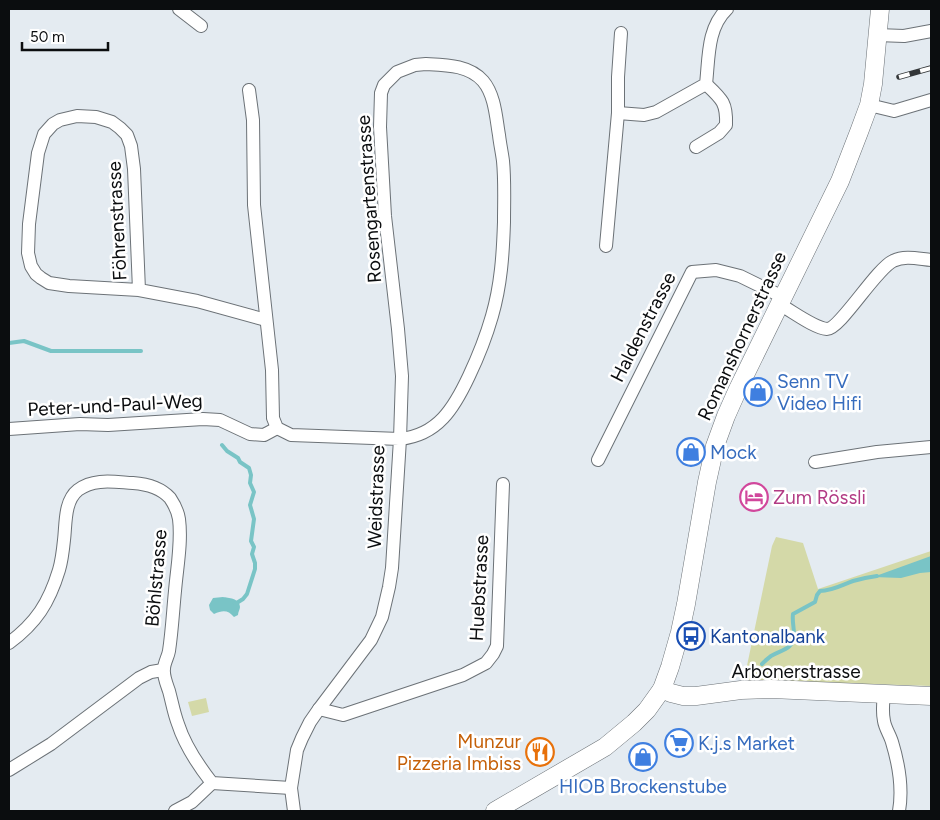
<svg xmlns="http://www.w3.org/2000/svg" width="940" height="820" font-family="Figtree,sans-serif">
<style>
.green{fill:#d4d9a8}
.water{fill:#79c4c6}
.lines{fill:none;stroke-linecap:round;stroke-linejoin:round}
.stream{stroke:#79c4c6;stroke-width:4}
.street-casing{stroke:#6c7277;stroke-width:14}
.secondary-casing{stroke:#6c7277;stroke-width:19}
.street{stroke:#fff;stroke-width:12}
.secondary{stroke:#fff;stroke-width:18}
.rail-casing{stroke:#343739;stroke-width:5.5}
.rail{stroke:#fff;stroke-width:4;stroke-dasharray:11;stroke-linecap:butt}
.labels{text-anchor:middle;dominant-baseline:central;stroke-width:5;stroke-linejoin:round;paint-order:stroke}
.street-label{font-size:19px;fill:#0b0d0f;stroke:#fff}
.shop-label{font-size:19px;fill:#366cbe;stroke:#fff;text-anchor:start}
.hotel-label{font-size:19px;fill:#b23c85;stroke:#fff;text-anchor:start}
.transit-label{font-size:19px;fill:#164399;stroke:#fff;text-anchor:start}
.food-label{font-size:19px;fill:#c56008;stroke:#fff;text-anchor:end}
</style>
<rect width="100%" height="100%" fill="#e4ebf1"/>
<!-- green -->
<g class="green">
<path d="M776,537L803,543L818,589L931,551V686L744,680L772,546Z"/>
<path d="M206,698L209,712L192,716L188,702Z"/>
</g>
<!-- water -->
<g class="water">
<path d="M931,556V572L920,573L901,578L873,577Z"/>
<path d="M223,597C228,598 240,598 240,607C240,609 238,612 238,615L234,617C228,610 223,610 214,614L210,610L209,605L213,598Z"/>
</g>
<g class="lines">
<!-- stream -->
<g class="stream">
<path d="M9,343L24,341L51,351H141"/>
<path d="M222,445L227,451L238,458L240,462L249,468L251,475L250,483L254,492L250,505L254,519L251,541L254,547L252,554L255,563V569L247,594L243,599L235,604"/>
<path d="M762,664C765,661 768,658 771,656C781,650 794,649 794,635C794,627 792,621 793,614L815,602L817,595L820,591C832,591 842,585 853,581C860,579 869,577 877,576"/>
</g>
<defs>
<g id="street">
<path d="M179,9L201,26"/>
<path d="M877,35L904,36L931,31"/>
<path d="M426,64C446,65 469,65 483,81C495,95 496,118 499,135C500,144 502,153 503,161C505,181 504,202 504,222C503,254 501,285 492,316C486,337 478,357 469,376C454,408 438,435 400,439L402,376L398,329L385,216L380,127L381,93L384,85L397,72L415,65Z"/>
<path d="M249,90L253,120L254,205L272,370L273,418L277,428L291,435L400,439L392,568L389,587L382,617L371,640L319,709L310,722L302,738L297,750L291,788L294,811"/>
<path d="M869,105L894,111L931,100"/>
<path d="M618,113L644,115L656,112L706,84C709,58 707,28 727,9"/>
<path d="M696,147L719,133L726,125C727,103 722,99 706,84"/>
<path d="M606,246L618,113V77L621,33"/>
<path d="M139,290L134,169L131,146L127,135L120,128L112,122L96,117L77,116L60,120L53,124L44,134L38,153L29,224L28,253L31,266L36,274L41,278L49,283L69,286L139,290L197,301L266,320"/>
<path d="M779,304C792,311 814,328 827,329C840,329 876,269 893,261C905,255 919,259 931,260"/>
<path d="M9,429L80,424L108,425L203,419L220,420L250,434L264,435L277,428"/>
<path d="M598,460L692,272L716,270L740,276L783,297"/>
<path d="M815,462L877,452L931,447"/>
<path d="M9,643C36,623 49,603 59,570C62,560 63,550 64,540C66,524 64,501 78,490C94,478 114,482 133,483C147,484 160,487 170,498C174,504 178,512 179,519C182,542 177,567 175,591C173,611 172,631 169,651C168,657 164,663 164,669C163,676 167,685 169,691C172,702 174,714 178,724C185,746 198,765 212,783L291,788"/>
<path d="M884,693C883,702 882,712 884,721C885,728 890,735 892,742C899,765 903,788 899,811"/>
<path d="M319,709L343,715L463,675L486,663L493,654L497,646L503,484"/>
<path d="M9,770L51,744L139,678L151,672L163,670"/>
<path d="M175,811L192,802L212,783"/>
</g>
<g id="secondary">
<path d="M662,689L671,693L683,696H696L741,690L771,689L931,696"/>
<path d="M495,811L605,747L634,723L647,710L662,689L670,667L680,632L686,604L707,482L715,446L726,416L738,389L840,181L859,132L869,105L873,84L880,9"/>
</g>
</defs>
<!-- street casing -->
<use href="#street" class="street-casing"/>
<!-- secondary casing -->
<use href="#secondary" class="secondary-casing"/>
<!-- street -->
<use href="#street" class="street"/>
<!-- secondary -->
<use href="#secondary" class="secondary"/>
<defs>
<path id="rail" d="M899,77L931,68"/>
</defs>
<!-- rail casing -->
<use href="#rail" class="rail-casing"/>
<!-- rail -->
<use href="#rail" class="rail"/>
</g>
<!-- icons -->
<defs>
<symbol id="shop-ring" viewBox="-11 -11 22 22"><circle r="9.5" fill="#fff" stroke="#3f7fe0" stroke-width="1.5"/><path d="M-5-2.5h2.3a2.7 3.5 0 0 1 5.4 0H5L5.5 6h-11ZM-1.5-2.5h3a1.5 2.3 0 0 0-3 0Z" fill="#3f7fe0"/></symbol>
<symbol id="hotel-ring" viewBox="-11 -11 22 22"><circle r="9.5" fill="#fff" stroke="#d1479c" stroke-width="1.5"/><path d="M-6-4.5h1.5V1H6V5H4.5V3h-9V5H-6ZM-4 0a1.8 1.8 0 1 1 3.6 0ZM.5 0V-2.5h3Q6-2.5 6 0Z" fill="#d1479c"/></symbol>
<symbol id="bus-ring" viewBox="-11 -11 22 22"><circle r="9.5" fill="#fff" stroke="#1a4fb4" stroke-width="1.5"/><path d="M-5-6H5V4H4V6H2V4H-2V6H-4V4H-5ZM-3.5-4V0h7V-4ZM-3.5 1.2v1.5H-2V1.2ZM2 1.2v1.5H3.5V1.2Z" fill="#1a4fb4"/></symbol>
<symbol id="supermarket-ring" viewBox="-11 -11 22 22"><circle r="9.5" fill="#fff" stroke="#3f7fe0" stroke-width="1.5"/><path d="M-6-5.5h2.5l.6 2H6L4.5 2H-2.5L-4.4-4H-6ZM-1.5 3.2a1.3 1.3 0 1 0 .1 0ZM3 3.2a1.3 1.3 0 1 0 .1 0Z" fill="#3f7fe0"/></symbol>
<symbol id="restaurant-ring" viewBox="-11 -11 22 22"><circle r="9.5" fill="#fff" stroke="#e8710a" stroke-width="1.5"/><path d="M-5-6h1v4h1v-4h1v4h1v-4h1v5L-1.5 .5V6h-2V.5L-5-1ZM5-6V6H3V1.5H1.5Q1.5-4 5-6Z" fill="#e8710a"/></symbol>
</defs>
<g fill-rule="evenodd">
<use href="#shop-ring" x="742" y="376" width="32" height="32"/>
<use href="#shop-ring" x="675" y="436" width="32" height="32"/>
<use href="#hotel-ring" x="738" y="481" width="32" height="32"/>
<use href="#bus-ring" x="675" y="620" width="32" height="32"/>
<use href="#supermarket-ring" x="663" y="727" width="32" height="32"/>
<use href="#restaurant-ring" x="524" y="736" width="32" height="32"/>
<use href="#shop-ring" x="627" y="741" width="32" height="32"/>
</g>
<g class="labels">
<!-- street labels -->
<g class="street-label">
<text transform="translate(369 199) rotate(-94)">Rosengartenstrasse</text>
<text transform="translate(117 221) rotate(-93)">Föhrenstrasse</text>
<text transform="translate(643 327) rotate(-63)">Haldenstrasse</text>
<text transform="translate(742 336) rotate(-65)">Romanshornerstrasse</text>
<text transform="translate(115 405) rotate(-3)">Peter-und-Paul-Weg</text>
<text transform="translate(376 497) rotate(-88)">Weidstrasse</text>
<text transform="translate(156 578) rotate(-85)">Böhlstrasse</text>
<text transform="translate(479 588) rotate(-87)">Huebstrasse</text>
<text x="796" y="671">Arbonerstrasse</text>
</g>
<!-- shop labels -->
<g class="shop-label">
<text x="777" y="381">Senn TV<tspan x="777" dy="22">Video Hifi</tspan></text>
<text x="710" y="452">Mock</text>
<text x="698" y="743">K.j.s Market</text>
<text x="643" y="786" text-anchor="middle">HIOB Brockenstube</text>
</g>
<!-- hotel labels -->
<g class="hotel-label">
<text x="773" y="497">Zum Rössli</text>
</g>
<!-- transit labels -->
<g class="transit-label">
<text x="710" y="636">Kantonalbank</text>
</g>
<!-- food labels -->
<g class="food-label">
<text x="521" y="741">Munzur<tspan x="521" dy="22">Pizzeria Imbiss</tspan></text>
</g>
</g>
<!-- border -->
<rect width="940" height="820" fill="none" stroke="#0b0d0f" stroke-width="20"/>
<!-- scale -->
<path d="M22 42v8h86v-8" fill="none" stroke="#0b0d0f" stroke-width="2.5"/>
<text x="30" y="42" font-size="15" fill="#0b0d0f" stroke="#ffffff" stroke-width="4" paint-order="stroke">50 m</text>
</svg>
